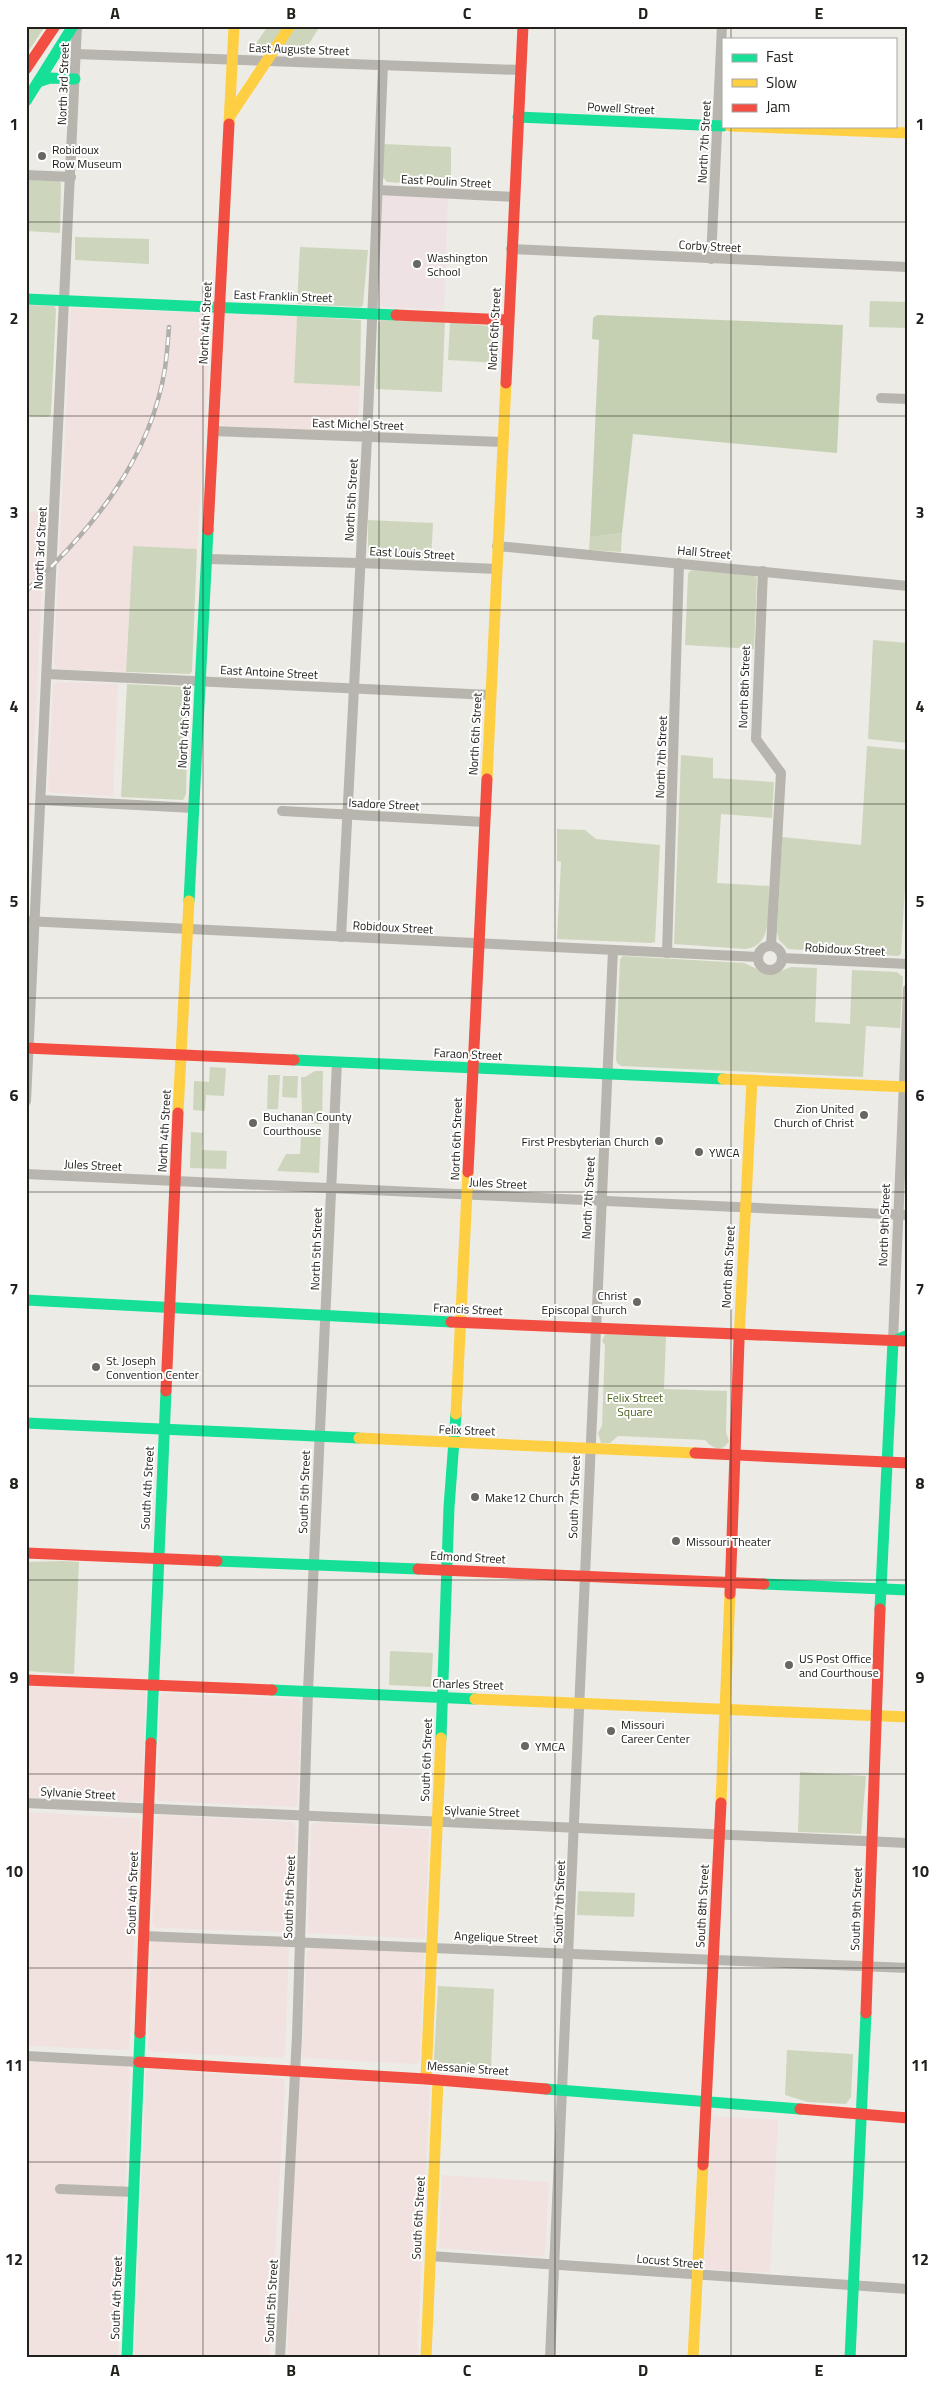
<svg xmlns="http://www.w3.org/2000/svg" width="934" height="2384" font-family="'Titillium Web',sans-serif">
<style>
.industrial{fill:#f2e2df}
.education{fill:#efe2e5}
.green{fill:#cdd6bd}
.forest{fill:#c5d0b2}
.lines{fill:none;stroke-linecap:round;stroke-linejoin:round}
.street{stroke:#b7b5ad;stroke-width:10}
.fast{stroke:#16e098;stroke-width:11}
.slow{stroke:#ffcf43;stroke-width:11}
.jam{stroke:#f24e42;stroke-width:11}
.rail-casing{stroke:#b0afa9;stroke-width:4.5}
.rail{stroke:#fff;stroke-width:2.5;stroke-dasharray:8;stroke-linecap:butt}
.grid{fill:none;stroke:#21201c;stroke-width:1;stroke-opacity:0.55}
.poi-dot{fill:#686762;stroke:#fff;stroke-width:2}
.labels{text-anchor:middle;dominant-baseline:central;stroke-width:4;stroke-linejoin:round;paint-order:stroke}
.street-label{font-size:12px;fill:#21201c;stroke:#fff}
.poi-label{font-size:12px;fill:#21201c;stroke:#fff;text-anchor:start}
.park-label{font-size:12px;fill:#475f19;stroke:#fff}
.neatline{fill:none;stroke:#21201c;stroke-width:2}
.grid-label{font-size:16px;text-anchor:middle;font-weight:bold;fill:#21201c}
</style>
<rect width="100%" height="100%" fill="#ecebe5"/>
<!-- industrial -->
<g class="industrial">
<path d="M71,308L207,313L211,319L197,549L133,546L126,672L57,669L54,663Z"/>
<path d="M227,314L297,316L294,383L360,386L357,430L353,432L225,426L221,424L220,420L225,317Z"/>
<path d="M38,511L43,514L45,521L26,913V513Z"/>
<path d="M57,682L118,684L113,796L54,793L48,790L53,686Z"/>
<path d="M26,1685L143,1690L146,1693L142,1797L139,1802L26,1797Z"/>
<path d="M163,1693L298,1699L301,1706L297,1804L294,1807L159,1801L157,1798L160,1697Z"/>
<path d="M26,1812L137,1818L140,1821L129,2050L26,2046Z"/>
<path d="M163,1815L293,1822L296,1829L289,1932L156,1928L152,1925L156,1819L158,1816Z"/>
<path d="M317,1822L429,1829L425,1936L423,1939L308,1933L311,1829L312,1824Z"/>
<path d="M154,1940L289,1947L285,2054L283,2057L280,2058L153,2052L148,2049L151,1943Z"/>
<path d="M314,1947L421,1952L424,1954L420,2060L417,2064L302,2058L307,1951Z"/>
<path d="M26,2062L125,2065L129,2068L130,2074L118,2358H26Z"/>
<path d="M149,2069L283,2078L285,2086L269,2358H134L146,2072Z"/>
<path d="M300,2078L430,2086L417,2358H287L298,2082Z"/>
<path d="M715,2116L778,2120L770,2273L706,2269L704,2266L712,2119Z"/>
<path d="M442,2175L549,2182L545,2253L542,2257L439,2248Z"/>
</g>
<!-- education -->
<path class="education" d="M386,195L448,198L444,310L381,307L379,303L382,196Z"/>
<!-- green -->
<g class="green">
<path d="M26,26H45L26,55Z"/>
<path d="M268,26H320L302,55L250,52Z"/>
<path d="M384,144L451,147V186L387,182L382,176Z"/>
<path d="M26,180L58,181L61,183L60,233L26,231Z"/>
<path d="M75,237L149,239V264L75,260Z"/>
<path d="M300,247L368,250L363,305L361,307L297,304Z"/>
<path d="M870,301L908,302V328L869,327Z"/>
<path d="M26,305L54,306L56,309L51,414L48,417L26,416Z"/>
<path d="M297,316L361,320L360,386L294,383Z"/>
<path d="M381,320L445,321L442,392L376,389L378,323Z"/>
<path d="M450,322L499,327L498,363L448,360Z"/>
<path d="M368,520L433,523L431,561L373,558L368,555Z"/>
<path d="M622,533L621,552L589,550L590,537Z"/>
<path d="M133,546L197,549L192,671L190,674L126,672Z"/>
<path d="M694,570L753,575L757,578L754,649L685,645L688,574L690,571Z"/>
<path d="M873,640L908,643V743L868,739Z"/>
<path d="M127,684L186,687L189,689L186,794L183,800L121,797Z"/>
<path d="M867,746L908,750V838L901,954L898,956L788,949L779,940L777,932L782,837L861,845Z"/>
<path d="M681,755L713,758V778L774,782L772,818L721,814L717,883L769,886C768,907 774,947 745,949L674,944Z"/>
<path d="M557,829L585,830L596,839L660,845L655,942L651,943L557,939L561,862L557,861Z"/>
<path d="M623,956L744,963L771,975L791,967L817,968L815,1022L850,1024L852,970L897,972L903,977L900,1028L866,1026L863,1077L621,1066L617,1063L616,1059L620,959Z"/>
<path d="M210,1067L226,1068L224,1096L206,1095L205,1111L193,1110L194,1081L209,1082Z"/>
<path d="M315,1071H323L322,1124L306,1123L307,1116L302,1115L301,1077H305Z"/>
<path d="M268,1075H280L278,1109H267Z"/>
<path d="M283,1076H298L297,1098L282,1097Z"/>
<path d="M307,1129H321L319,1173L277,1171L286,1154H300L301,1137H306Z"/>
<path d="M191,1132L203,1133L202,1150L227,1151L226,1169L190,1168Z"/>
<path d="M605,1334L666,1336L664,1389L727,1391L726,1432L729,1441C722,1453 713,1449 705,1440L618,1436L610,1443H601L598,1433L602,1426L605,1345L602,1341Z"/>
<path d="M62,1561L79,1562L74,1674L26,1671V1562Z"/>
<path d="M390,1651L433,1653L431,1687L389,1685Z"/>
<path d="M800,1772L866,1776L861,1834L798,1832Z"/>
<path d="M578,1891L635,1893L634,1917L577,1915Z"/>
<path d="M438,1986L494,1989L491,2069L436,2064L434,2059Z"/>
<path d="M787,2050L853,2054L851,2097L846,2104L808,2102L785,2095Z"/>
</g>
<!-- forest -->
<path class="forest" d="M597,315L843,325L837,453L633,434L622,533L590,537L599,340L592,339L593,318Z"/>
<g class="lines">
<!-- street -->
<g class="street">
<path d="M76,54L520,70"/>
<path d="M26,175L71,177"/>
<path d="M378,190L513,197"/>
<path d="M511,249L908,267"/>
<path d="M711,259L722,26"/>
<path d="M881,398L908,399"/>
<path d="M213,431L502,442"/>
<path d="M497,546L908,586"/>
<path d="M207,559L360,563L497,569"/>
<path d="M763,571L756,739L781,773L771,946"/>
<path d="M47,674L491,695"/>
<path d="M41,800L194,808"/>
<path d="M282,811L485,822"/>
<path d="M26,921L758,957"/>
<path d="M341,937L367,438L383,65"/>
<circle cx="770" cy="958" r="12"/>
<path d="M667,953L679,563"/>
<path d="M782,958L908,964"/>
<path d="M26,1101L77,26"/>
<path d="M26,1174L908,1215"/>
<path d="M893,1341L908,989"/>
<path d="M26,1803L908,1843"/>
<path d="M144,1936L908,1968"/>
<path d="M26,2056L139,2062"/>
<path d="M60,2189L134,2192"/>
<path d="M430,2256L908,2289"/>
<path d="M280,2358L297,2036L308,1691L337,1062"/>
<path d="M550,2358C574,1889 589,1419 613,950"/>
</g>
<!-- fast -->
<g class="fast">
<path d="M38,82L50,78L75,79"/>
<path d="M26,101L73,26"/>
<path d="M518,117L723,126"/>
<path d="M26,299L396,315"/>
<path d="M189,901L208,530"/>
<path d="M294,1060L723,1079"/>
<path d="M26,1300L451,1322"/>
<path d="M893,1341L908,1335"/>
<path d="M26,1423L359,1438"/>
<path d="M217,1561L418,1569"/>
<path d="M764,1584L908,1590"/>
<path d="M880,1609L893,1341"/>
<path d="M272,1690L475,1699"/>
<path d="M441,1738L449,1507L456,1414"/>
<path d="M151,1743L166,1391"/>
<path d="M546,2089L800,2109"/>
<path d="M127,2358L140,2033"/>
<path d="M850,2358L866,2013"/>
</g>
<!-- slow -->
<g class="slow">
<path d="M230,116L290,26"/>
<path d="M229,124L234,26"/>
<path d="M730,126L908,133"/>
<path d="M487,779L506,383"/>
<path d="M723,1079L908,1087"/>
<path d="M178,1113L189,901"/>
<path d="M739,1341L752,1080"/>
<path d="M456,1414L468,1172"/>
<path d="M359,1438L695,1453"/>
<path d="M475,1699L908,1717"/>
<path d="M721,1803L730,1594"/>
<path d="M426,2079L441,1738"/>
<path d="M426,2358L438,2080"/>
<path d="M693,2358L703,2165"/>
</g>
<!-- jam -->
<g class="jam">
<path d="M26,69L55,26"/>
<path d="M396,315L508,320"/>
<path d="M506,383L523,26"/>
<path d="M208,530L229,124"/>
<path d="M26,1048L294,1060"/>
<path d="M468,1172L487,779"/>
<path d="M451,1322L904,1341"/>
<path d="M166,1391L178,1113"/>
<path d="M695,1453L908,1463"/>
<path d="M26,1553L217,1561"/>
<path d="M418,1569L764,1584"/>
<path d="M730,1594L739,1341"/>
<path d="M26,1680L272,1690"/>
<path d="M866,2013L880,1609"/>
<path d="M140,2033L151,1743"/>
<path d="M139,2062L426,2079L546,2089"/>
<path d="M800,2109L908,2118"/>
<path d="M703,2165L721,1803"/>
</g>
<defs>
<path id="rail" d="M28,589C92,530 151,458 165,368C167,355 168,340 169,327"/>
</defs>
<!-- rail casing -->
<use href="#rail" class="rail-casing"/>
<!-- rail -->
<use href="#rail" class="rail"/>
</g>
<!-- grid -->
<path class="grid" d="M203,26V2358M379,26V2358M555,26V2358M731,26V39M731,126V2358M26,222H908M26,416H908M26,610H908M26,804H908M26,998H908M26,1192H908M26,1386H908M26,1580H908M26,1774H908M26,1968H908M26,2162H908"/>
<!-- markers -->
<g class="poi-dot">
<circle cx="42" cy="156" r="5"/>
<circle cx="417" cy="264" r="5"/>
<circle cx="864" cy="1115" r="5"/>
<circle cx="253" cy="1123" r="5"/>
<circle cx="659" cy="1141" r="5"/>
<circle cx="699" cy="1152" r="5"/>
<circle cx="637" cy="1302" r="5"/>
<circle cx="96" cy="1367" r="5"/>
<circle cx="475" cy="1497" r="5"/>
<circle cx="676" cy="1541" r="5"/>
<circle cx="789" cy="1665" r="5"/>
<circle cx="611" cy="1731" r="5"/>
<circle cx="525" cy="1746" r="5"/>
</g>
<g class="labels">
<!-- street labels -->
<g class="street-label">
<text transform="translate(299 49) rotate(2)">East Auguste Street</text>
<text transform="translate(63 84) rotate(-88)">North 3rd Street</text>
<text transform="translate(621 108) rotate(3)">Powell Street</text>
<text transform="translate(704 142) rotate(-87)">North 7th Street</text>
<text transform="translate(446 181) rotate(3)">East Poulin Street</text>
<text transform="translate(710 246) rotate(3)">Corby Street</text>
<text transform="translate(283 296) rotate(2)">East Franklin Street</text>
<text transform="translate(205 323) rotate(-87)">North 4th Street</text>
<text transform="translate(494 329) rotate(-87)">North 6th Street</text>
<text transform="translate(358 424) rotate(2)">East Michel Street</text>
<text transform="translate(351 500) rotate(-87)">North 5th Street</text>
<text transform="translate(40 548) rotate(-87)">North 3rd Street</text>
<text transform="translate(704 552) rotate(5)">Hall Street</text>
<text transform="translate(412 553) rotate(3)">East Louis Street</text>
<text transform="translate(269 672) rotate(3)">East Antoine Street</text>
<text transform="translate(744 687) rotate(-88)">North 8th Street</text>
<text transform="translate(184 727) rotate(-87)">North 4th Street</text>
<text transform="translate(475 734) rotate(-87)">North 6th Street</text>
<text transform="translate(661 757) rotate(-88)">North 7th Street</text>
<text transform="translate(384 804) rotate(3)">Isadore Street</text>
<text transform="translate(393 927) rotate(3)">Robidoux Street</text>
<text transform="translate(845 949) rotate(3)">Robidoux Street</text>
<text transform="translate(468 1054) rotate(3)">Faraon Street</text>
<text transform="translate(164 1131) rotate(-87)">North 4th Street</text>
<text transform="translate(456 1139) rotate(-88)">North 6th Street</text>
<text transform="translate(93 1165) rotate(3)">Jules Street</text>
<text transform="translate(498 1183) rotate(3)">Jules Street</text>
<text transform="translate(588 1198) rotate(-87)">North 7th Street</text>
<text transform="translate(884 1225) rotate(-88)">North 9th Street</text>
<text transform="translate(316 1249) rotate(-88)">North 5th Street</text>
<text transform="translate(728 1267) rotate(-87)">North 8th Street</text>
<text transform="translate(468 1309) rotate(3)">Francis Street</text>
<text transform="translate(467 1430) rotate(2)">Felix Street</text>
<text transform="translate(147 1488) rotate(-87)">South 4th Street</text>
<text transform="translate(304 1492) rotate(-88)">South 5th Street</text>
<text transform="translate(574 1497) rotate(-88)">South 7th Street</text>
<text transform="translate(468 1557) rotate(3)">Edmond Street</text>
<text transform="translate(468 1684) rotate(2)">Charles Street</text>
<text transform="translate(426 1760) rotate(-88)">South 6th Street</text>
<text transform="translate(78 1793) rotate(3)">Sylvanie Street</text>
<text transform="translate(482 1811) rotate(2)">Sylvanie Street</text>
<text transform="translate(132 1893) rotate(-88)">South 4th Street</text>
<text transform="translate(289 1897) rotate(-88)">South 5th Street</text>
<text transform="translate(559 1902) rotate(-88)">South 7th Street</text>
<text transform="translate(702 1906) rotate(-87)">South 8th Street</text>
<text transform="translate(856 1909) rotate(-88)">South 9th Street</text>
<text transform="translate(496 1937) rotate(2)">Angelique Street</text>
<text transform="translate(468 2068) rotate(4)">Messanie Street</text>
<text transform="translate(418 2218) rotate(-87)">South 6th Street</text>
<text transform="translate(670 2261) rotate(5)">Locust Street</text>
<text transform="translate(116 2298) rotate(-88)">South 4th Street</text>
<text transform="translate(271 2301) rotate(-87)">South 5th Street</text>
</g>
<!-- poi labels -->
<g class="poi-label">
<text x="52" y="149">Robidoux<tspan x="52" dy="14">Row Museum</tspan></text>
<text x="427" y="257">Washington<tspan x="427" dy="14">School</tspan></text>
<text x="854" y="1108" text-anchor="end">Zion United<tspan x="854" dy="14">Church of Christ</tspan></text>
<text x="263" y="1116">Buchanan County<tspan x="263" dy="14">Courthouse</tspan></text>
<text x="649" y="1141" text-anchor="end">First Presbyterian Church</text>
<text x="709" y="1152">YWCA</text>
<text x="627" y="1295" text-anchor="end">Christ<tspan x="627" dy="14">Episcopal Church</tspan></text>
<text x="106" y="1360">St. Joseph<tspan x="106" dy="14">Convention Center</tspan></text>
<text x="485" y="1497">Make12 Church</text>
<text x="686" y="1541">Missouri Theater</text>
<text x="799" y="1658">US Post Office<tspan x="799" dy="14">and Courthouse</tspan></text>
<text x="621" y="1724">Missouri<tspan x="621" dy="14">Career Center</tspan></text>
<text x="535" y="1746">YMCA</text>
</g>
<!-- park labels -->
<g class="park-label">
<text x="635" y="1397">Felix Street<tspan x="635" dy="14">Square</tspan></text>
</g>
</g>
<!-- border -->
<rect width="934" height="2384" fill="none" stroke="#ffffff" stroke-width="55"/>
<!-- legend -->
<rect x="722" y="38" width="175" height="90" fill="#ffffff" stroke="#a6a6a4"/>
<rect x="732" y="54" width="25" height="8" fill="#16e098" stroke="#a6a6a4"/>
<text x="766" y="62" font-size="15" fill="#21201c">Fast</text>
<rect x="732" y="79" width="25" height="8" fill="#ffcf43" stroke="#a6a6a4"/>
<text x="766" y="88" font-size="15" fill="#21201c">Slow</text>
<rect x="732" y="104" width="25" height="8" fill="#f24e42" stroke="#a6a6a4"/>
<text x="766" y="112" font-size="15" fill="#21201c">Jam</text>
<rect x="28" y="28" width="878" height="2328" class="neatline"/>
<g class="grid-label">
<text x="115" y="19">A</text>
<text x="291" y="19">B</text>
<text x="467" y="19">C</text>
<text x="643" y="19">D</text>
<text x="819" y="19">E</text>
<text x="14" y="130">1</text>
<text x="920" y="130">1</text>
<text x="14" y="324">2</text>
<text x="920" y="324">2</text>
<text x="14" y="518">3</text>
<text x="920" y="518">3</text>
<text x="14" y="712">4</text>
<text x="920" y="712">4</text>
<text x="14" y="907">5</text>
<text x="920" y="907">5</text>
<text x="14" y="1101">6</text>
<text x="920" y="1101">6</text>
<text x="14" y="1295">7</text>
<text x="920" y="1295">7</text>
<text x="14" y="1489">8</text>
<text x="920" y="1489">8</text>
<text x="14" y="1683">9</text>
<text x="920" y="1683">9</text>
<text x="14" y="1877">10</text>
<text x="920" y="1877">10</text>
<text x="14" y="2071">11</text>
<text x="920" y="2071">11</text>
<text x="14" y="2265">12</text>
<text x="920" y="2265">12</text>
<text x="115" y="2376">A</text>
<text x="291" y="2376">B</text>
<text x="467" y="2376">C</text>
<text x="643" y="2376">D</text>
<text x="819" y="2376">E</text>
</g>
</svg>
